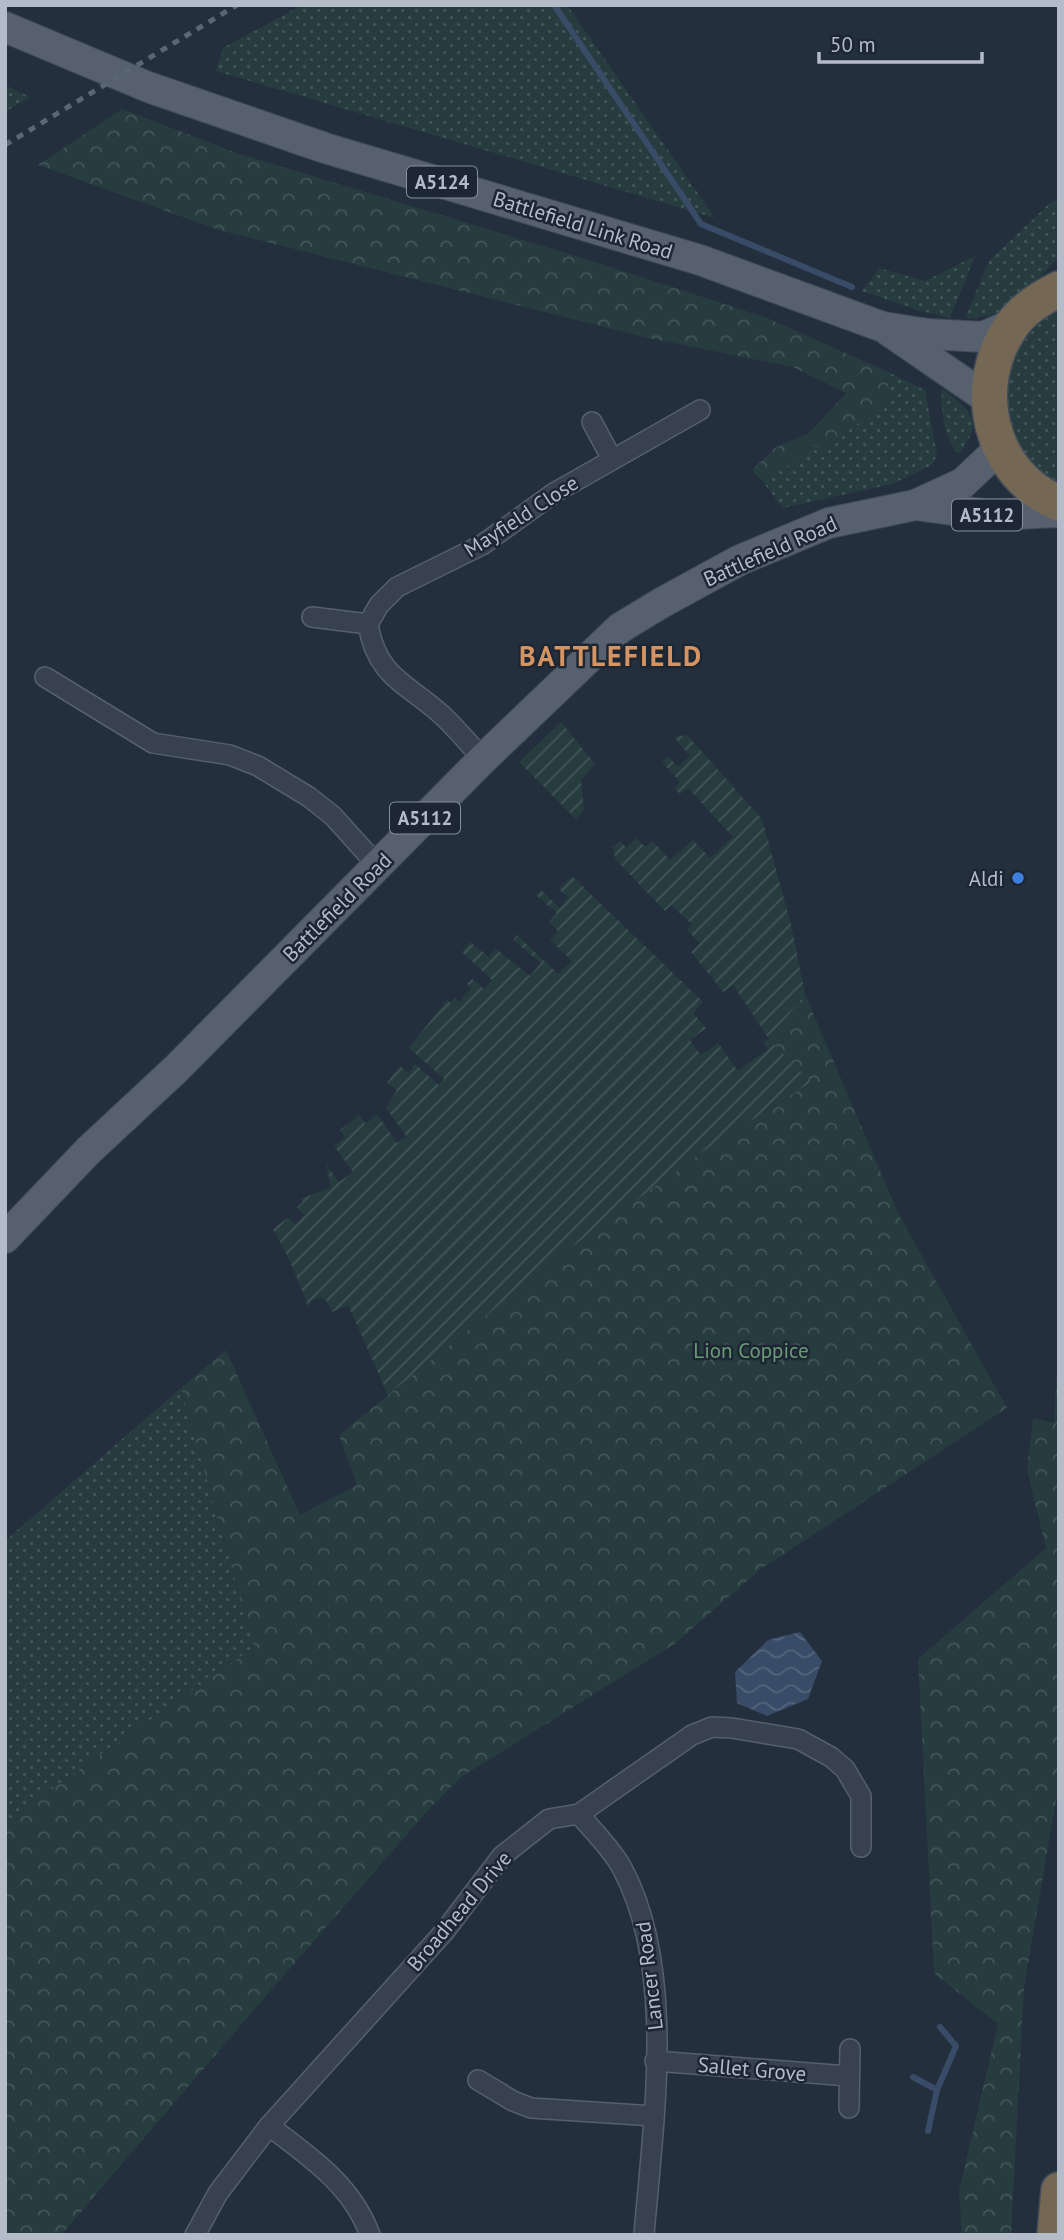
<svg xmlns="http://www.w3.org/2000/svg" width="1064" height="2240" font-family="'PT Sans',sans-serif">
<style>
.grass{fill:url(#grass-dots)}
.forest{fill:url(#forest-crowns)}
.garden{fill:url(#garden-furrows)}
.water{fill:url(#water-waves)}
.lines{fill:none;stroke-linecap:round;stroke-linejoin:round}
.stream{stroke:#394c67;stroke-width:6}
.street-casing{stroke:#565f6c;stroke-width:22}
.primary-casing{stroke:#414a57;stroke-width:32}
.highway-casing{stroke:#434c59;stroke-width:38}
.street{stroke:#38414e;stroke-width:19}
.primary{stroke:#56606e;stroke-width:30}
.highway{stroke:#746855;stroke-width:35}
.rail{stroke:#5a6575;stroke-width:5;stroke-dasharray:7 7;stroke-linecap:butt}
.shop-dot{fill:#3f7fe0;stroke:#1d2633;stroke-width:2.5}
.labels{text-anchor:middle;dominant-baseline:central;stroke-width:5;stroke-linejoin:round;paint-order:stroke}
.shield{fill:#1d2633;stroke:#878f9c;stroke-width:2}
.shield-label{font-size:19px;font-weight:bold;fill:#b4bcc9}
.street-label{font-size:21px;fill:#b4bcc9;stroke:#1d2633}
.poi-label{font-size:21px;fill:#b4bcc9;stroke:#1d2633;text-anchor:end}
.park-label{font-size:21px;fill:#6b9a76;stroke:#1d2633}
.district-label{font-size:28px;font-weight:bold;letter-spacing:2px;fill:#d59563;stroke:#1d2633}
</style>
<defs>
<pattern id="grass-dots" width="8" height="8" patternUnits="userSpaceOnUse" patternTransform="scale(1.75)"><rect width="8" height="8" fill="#263c3f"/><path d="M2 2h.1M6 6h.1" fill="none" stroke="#435659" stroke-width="1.8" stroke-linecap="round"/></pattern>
<pattern id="forest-crowns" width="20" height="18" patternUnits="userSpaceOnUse" patternTransform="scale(1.75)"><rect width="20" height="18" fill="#263c3f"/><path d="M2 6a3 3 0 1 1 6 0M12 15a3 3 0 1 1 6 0" fill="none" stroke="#435659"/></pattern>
<pattern id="garden-furrows" width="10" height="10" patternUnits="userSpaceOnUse" patternTransform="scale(1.75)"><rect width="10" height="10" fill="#263c3f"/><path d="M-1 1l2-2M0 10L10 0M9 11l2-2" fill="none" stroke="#435659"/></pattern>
<pattern id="water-waves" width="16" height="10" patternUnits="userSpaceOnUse" patternTransform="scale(1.75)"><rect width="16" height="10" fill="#394c67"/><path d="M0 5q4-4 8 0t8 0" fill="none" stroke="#53647b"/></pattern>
</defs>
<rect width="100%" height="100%" fill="#242f3e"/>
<!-- grass -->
<g class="grass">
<path d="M302,5H567L715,218L216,71L223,48Z"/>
<path d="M5,85L30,97L5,112Z"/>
<path d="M1055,201H1059V257L1012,306L997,314L969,319L966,316L989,261L1050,203Z"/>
<path d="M975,256L950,318L917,310L862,291L879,268L925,281Z"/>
<path d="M1059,310V487C1047,477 1032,467 1022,455C995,422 1004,359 1033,330C1040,322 1050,316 1059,310Z"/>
<path d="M886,371L925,390L937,455L932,465L892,484L783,508L763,482L773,469L788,466L811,445L890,399Z"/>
<path d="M942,389C972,410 984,421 959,454C944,440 940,409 942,389Z"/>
<path d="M181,1388L254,1647L5,1822V1541Z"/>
</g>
<!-- forest -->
<g class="forest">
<path d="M122,109L237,153L602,264L767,318L886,371L890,399L830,445L820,448L811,445L788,466L773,469L763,482L752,470L775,448L809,433L846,393L793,367L644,337L219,230L38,165Z"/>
<path d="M805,994L898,1213L1007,1408L761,1569L673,1645L461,1777L430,1808L266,1996L61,2235H5V1822L254,1647L181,1388L226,1350L300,1515L357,1485L339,1435L558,1257L705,1150L810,1083L769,1039Z"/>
<path d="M1059,1335V1783L1024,1987L1011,2235H962L959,2191L998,2024L934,1973L918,1659L1046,1548L1027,1470L1033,1418L1054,1423Z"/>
</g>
<!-- garden -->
<g class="garden">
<path d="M561,722L595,764L581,780L584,810L576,819L519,762Z"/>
<path d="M687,735L762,819L791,924L805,994L769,1039L811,1082L705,1150L558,1257L388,1395L348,1305L332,1312L326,1300L320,1297L311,1301L309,1308L290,1261L273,1229L288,1218L295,1224L304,1215L297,1207L303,1202L301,1199L331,1187L326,1164L339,1182L353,1172L334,1146L345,1137L340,1130L359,1115L366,1124L377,1114L397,1143L407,1137L386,1108L397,1090L387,1083L400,1066L409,1073L415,1064L439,1085L444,1079L409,1048L447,1000L451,1003L455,998L459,1002L471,989L467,984L472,979L484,989L492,980L462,952L470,942L489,957L496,949L530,976L541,963L513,940L517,935L558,974L572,961L550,940L558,931L549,922L557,913L536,895L541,890L560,908L568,898L559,889L572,876L703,1002L693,1013L706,1028L690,1040L701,1055L718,1043L738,1071L768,1049L764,1042L769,1039L733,985L723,992L691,952L700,943L687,930L692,924L671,905L665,911L616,860L612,847L620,841L626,847L637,838L645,847L653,841L670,860L693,840L710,858L733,837L688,788L680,794L674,788L680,782L662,762L668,756L678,767L690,756L674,737Z"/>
</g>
<!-- water -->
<path class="water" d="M800,1632L822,1661L808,1699L767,1716L737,1703L735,1672L768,1640Z"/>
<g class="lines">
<!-- stream -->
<g class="stream">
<path d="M554,5L701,224L852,287"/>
<path d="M913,2077L937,2090"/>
<path d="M928,2131L937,2090L956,2046L940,2027"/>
</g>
<defs>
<g id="street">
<path d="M592,422L612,459"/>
<path d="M312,617L368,624"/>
<path d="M45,677L153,743L230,755L258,766L309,797L333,816L378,866"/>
<path d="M483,759C470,745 457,729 442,715C407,683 377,678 368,624L379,605L397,587L482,545L554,493L700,410"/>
<path d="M579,1814C593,1831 612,1849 622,1868C677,1970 653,2123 644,2235"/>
<path d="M655,2061L848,2076"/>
<path d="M478,2080L513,2101L531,2108L654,2116"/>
<path d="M849,2108L850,2049"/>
<path d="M269,2126C310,2157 352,2185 370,2235"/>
<path d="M195,2235L218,2193L269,2126L444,1932L502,1856L549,1819L579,1814L692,1735L712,1727L732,1728L798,1739L831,1757L845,1769L861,1796V1847"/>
</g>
<g id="primary">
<path d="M5,27L148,87L325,148L700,260L883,327L928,334L983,337L1012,324"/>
<path d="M889,331L988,399"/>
<path d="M915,505L990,515L1059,512"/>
<path d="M5,1238L88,1151L176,1069L483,759L620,628L663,602L740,560L829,523L915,505L963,483L1000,448"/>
</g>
<g id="highway">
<path d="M1059,289C1041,298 1023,309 1012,325C969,385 989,475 1059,503"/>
<path d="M1055,2235L1059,2190"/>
</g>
</defs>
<!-- street casing -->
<use href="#street" class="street-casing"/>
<!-- primary casing -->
<use href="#primary" class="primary-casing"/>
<!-- highway casing -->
<use href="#highway" class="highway-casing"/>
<!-- street -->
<use href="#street" class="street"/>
<!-- primary -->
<use href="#primary" class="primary"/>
<!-- highway -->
<use href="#highway" class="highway"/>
<!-- rail -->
<path class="rail" d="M5,145L237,5"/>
</g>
<!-- markers -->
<circle class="shop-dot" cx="1018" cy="878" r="7"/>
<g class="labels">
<!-- shield labels -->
<g class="shield">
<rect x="407" y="166.5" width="70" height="31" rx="5"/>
<rect x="952" y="499.5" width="70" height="31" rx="5"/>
<rect x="390" y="802.5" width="70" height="31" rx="5"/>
</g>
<g class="shield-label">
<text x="442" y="182">A5124</text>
<text x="987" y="515">A5112</text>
<text x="425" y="818">A5112</text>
</g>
<!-- street labels -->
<g class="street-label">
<text transform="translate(583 225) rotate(17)">Battlefield Link Road</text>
<text transform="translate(521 516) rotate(-33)">Mayfield Close</text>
<text transform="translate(770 551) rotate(-24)">Battlefield Road</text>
<text transform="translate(337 907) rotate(-45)">Battlefield Road</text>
<text transform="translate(459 1911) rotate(-50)">Broadhead Drive</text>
<text transform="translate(649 1976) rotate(-97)">Lancer Road</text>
<text transform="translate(752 2069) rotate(5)">Sallet Grove</text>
</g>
<!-- poi labels -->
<g class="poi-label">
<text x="1004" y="878">Aldi</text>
</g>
<!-- park labels -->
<g class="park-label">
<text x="751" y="1350">Lion Coppice</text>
</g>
<!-- district labels -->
<g class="district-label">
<text x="611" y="655">BATTLEFIELD</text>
</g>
</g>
<!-- border -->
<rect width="1064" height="2240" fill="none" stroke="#b4bcc9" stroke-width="14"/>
<!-- scale -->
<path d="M819 52v10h163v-10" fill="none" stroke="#b4bcc9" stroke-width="3.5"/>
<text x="830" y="52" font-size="21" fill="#b4bcc9" stroke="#1d2633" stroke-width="5" paint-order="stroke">50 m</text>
</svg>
